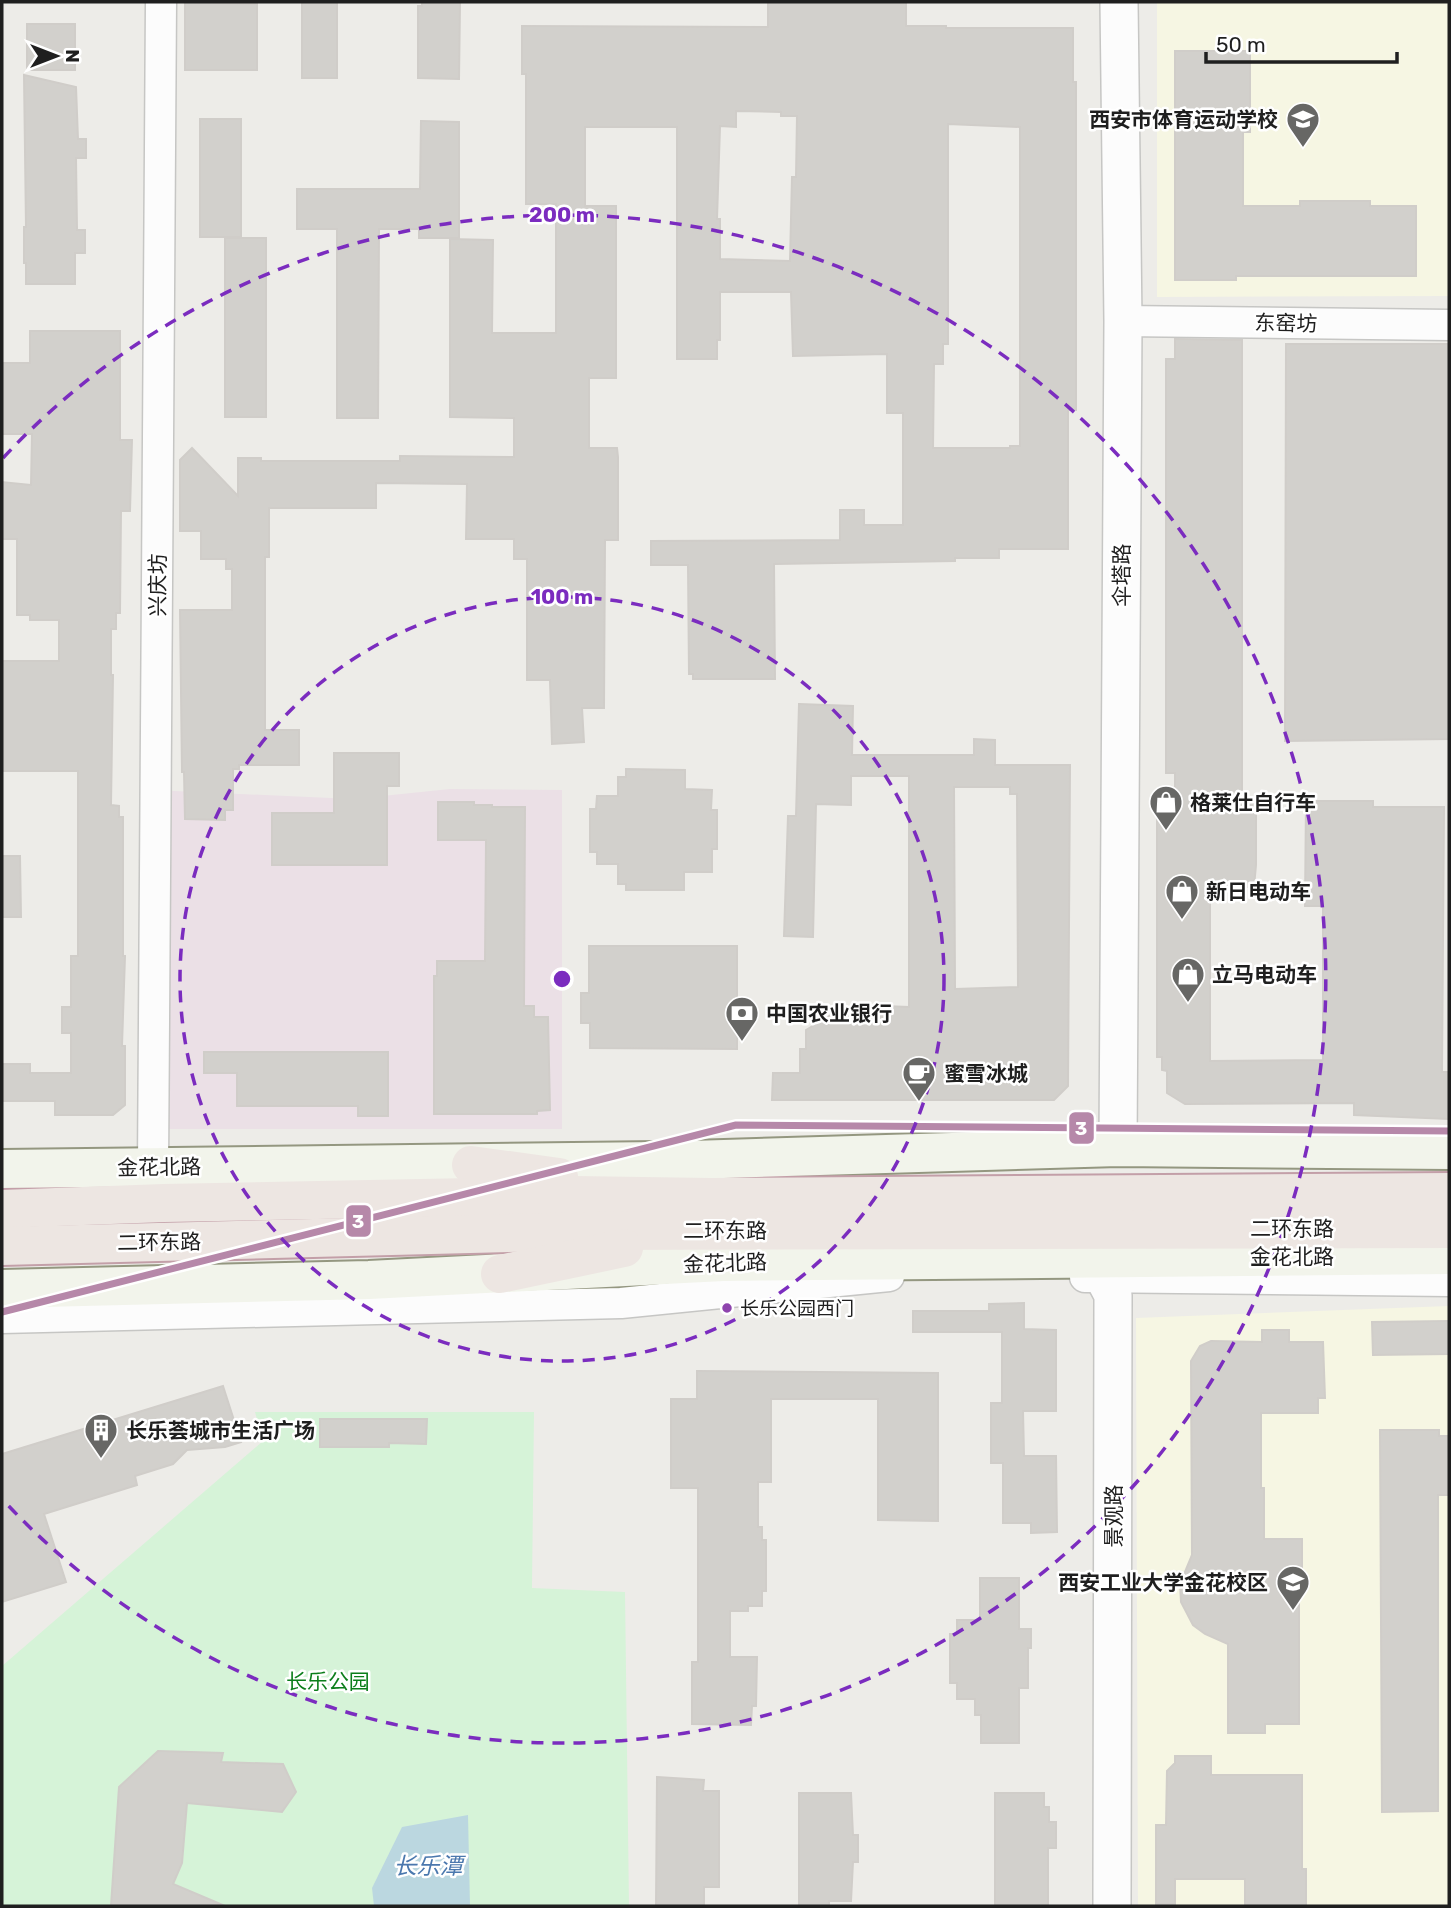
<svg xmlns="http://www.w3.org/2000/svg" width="1451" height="1908" font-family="Rubik,'Noto Sans SC',sans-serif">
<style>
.industrial{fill:#ebe0e6}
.education{fill:#f6f6e3}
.park{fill:#d6f3d8}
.water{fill:#bbd7e0}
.building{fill:#d2d0cc;stroke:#d0cdc9;stroke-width:2;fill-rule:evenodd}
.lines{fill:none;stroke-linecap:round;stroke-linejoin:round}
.minor-casing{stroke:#c6c6c4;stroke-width:33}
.tertiary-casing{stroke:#c6c6c4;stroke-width:40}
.secondary-casing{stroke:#949780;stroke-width:42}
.trunk-casing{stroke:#c39fa8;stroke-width:42}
.minor{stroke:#fcfcfc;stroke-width:30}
.tertiary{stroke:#fcfcfc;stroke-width:37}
.secondary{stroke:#f2f4eb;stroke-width:38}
.trunk{stroke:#ede6e2;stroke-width:38}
.metro-1-casing{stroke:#fff;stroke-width:12}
.metro-1{stroke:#b688a9;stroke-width:7}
.ring{fill:none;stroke:#7b2cbf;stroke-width:3.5;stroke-dasharray:12 9}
.bus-dot{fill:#8e44ad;stroke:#fff;stroke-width:2.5}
.labels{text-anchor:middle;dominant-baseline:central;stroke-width:5;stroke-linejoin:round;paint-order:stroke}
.bus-label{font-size:19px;fill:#1f1f1f;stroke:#fff;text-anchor:start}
.poi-label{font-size:21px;font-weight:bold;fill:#1f1f1f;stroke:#fff;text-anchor:start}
.street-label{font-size:21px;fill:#1f1f1f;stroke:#fff}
.park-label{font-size:21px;fill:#0c7e1b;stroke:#fff}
.water-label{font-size:23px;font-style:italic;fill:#4b78ae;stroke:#fff}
.centre{fill:#7b2cbf;stroke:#fff;stroke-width:3.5}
.ring-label{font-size:21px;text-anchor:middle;font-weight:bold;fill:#7b2cbf;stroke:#fff;stroke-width:5;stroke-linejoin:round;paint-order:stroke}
.line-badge{stroke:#fff;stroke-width:2.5}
.badge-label{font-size:19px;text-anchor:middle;font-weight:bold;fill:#fff}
</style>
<rect width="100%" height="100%" fill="#edece8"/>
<!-- industrial -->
<path class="industrial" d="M450,789L562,790V1129H153V790L353,799Z"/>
<!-- education -->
<g class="education">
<path d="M1157,2H1449V296L1157,297Z"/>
<path d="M1449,1306V1906H1138L1136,1318Z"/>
</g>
<!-- park -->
<path class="park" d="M255,1412H534L532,1588L625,1592L629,1906H2V1666L263,1441Z"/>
<!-- water -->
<path class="water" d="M468,1815L470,1906H374L372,1888L402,1827Z"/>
<!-- building -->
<g class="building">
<path d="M185,2L257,4V70H185Z"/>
<rect x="302" y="2" width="35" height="76"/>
<path d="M422,2H460L459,79L418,78V6H422Z"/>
<path d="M768,2H906V26H946V28H1073V82H1076V410H1068V549H999V558H955V561L774,564L775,679H693V674H689L688,565H651V541L840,540V510H864V525H903V413H887V354L793,356L791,292H720V340H717V359H677V127H585V206H616V378H589V448H617L618,457V540H605L604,708H582L584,742L552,744L550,680H527V559H514V539H466L467,484L376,483V508H269V557H265V730H299V765H239V769H233V810H225V820L185,819L184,772H182L180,610H232V569H226V559H201V531H180V460L192,448L238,496V458H261V461H400V456L514,457V418L450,417V239L493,240L492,333H556V204H526V74H522V26L768,27ZM736,111L781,112V116H797L796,177H792L790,261L720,259V219H717L720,126L736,127ZM948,124L1020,127V446H1010V448H933L934,364H943V344H948Z"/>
<rect x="27" y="24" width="48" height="46"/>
<path d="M1175,51H1250V132H1243V206H1300V201H1370V206H1416V276H1236V280H1175Z"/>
<path d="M24,75L76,87L78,139H86V158H76L77,230H85V253H75V284H26V263H24V227H26Z"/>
<rect x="200" y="119" width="41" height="118"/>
<path d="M421,121L459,122V238H419V229H379L378,418H337V229H297V189H420Z"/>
<rect x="225" y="238" width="41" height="179"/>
<path d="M30,331H120V440H132L130,511H121L120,613H116V629H111V675H113L111,805L119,806V817H123V956H125L122,1046H125V1105L113,1115H55V1101H2V1064H30V1073H71V1033H62V1007H71V956H78V771H2V661H59V620H30V615H17V539H2V482L31,485L32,434H2V363H30Z"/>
<path d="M1175,339L1242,340V802H1256V865L1254,887H1210V1061L1323,1060V906H1305L1306,801H1373V807H1444L1442,1072H1449V1119L1354,1115V1103L1185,1104L1167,1093V1071L1162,1070V1057H1157V817H1175V773H1166V359H1175Z"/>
<path d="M1286,344H1449V739L1285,741Z"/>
<path d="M799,704L853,706L852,755H974V739L995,740V765H1070L1068,1086L1054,1100H772L773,1073H800V1049H806V1030L831,1015H885V1006L909,1007V776H851V805L816,804L813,937L784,936L788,816H796ZM954,787H1010V794H1017L1018,987L955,989Z"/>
<path d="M334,753H399V786H387V865H272V813H334Z"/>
<path d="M626,769L685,770V789L712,790L711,810H717V849H712V872H684V890H626V884H618V864H597V852H590V809H596L597,796H618V777H626Z"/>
<path d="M438,802H474V805H492V807H525L524,1006H534V1017H548L550,1110L537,1111V1114H434V976H437V961H485L486,840H438Z"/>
<path d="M2,856H20L21,917H2Z"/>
<path d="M589,946H737V1049L590,1048V1023H581V993H589Z"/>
<path d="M204,1052H388V1116H358V1106H237V1073H204Z"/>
<path d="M1024,1303V1329L1056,1330V1411H1023L1024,1456H1056L1057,1532L1031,1533V1523H1003V1463H991V1403H1002V1332H913V1311H989V1304Z"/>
<path d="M1449,1321V1354L1373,1355L1372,1322Z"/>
<path d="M1262,1330H1289V1342H1323L1325,1398H1318V1413H1261V1488H1264V1539H1302V1582H1299V1724H1265V1733H1228V1644L1205,1634L1193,1625L1181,1602L1180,1584L1192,1555L1191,1361L1200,1346L1211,1341L1262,1342Z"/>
<path d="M697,1371L938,1373V1521L878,1520V1399H771V1482H758V1527H762V1540H766V1591H762V1606H748V1611H730V1657H757L756,1706H752L751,1725L692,1724V1662H698V1488H671V1399H697Z"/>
<path d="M223,1386L241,1442L225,1447L187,1450L173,1464L135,1476L137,1485L44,1514L66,1582L2,1602V1454Z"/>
<path d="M320,1419H427L426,1444L389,1443V1447H320Z"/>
<path d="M1380,1430H1439V1436H1449V1495H1438V1811L1382,1812Z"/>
<path d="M980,1578H1019V1629H1031V1648H1028V1688H1019V1743H981V1715H975V1699H957V1683H950V1634H957V1620H980Z"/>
<path d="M158,1751L223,1753L221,1762L283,1764L296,1792L282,1812L187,1803L182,1863L173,1884L225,1906H111L119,1787Z"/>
<path d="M1175,1756H1211V1775H1302V1869H1306V1906H1245V1879H1175V1904H1156V1825H1166L1167,1771L1175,1763Z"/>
<path d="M657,1777L704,1780L703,1791H719V1887H704V1906H656Z"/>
<path d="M799,1793H851L853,1835H858V1862H853L851,1901H829V1906H799Z"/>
<path d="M995,1793H1044V1807H1049V1822H1056V1848H1048V1906H995Z"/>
</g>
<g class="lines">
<defs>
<g id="minor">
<path d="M1123,321L1449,325"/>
<path d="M153,1167L161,2"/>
<path d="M1085,1277L1449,1281"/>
<path d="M2,1318L621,1303L889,1276"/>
</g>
<g id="tertiary">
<path d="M1118,1147L1123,321L1119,2"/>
<path d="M1093,1257L1113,1295L1112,1906"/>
</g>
<g id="secondary">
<path d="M2,1169L659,1161L1118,1147L1449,1150"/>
<path d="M2,1289L369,1280L723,1262L1449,1255"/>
</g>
<g id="trunk">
<path d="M471,1165L559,1177"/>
<path d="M2,1209L164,1203L575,1195L710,1197L1449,1192"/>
<path d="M2,1246L588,1231L1449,1229"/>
<path d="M500,1274L624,1248"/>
</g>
</defs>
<!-- minor casing -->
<use href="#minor" class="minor-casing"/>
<!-- tertiary casing -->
<use href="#tertiary" class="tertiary-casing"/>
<!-- secondary casing -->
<use href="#secondary" class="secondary-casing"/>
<!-- trunk casing -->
<use href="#trunk" class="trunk-casing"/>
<!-- minor -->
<use href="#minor" class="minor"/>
<!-- tertiary -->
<use href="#tertiary" class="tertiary"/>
<!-- secondary -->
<use href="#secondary" class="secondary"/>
<!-- trunk -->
<use href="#trunk" class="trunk"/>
<defs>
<path id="metro-1" d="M2,1312L736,1125L1449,1131"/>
</defs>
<!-- metro-1 casing -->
<use href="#metro-1" class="metro-1-casing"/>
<!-- metro-1 -->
<use href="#metro-1" class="metro-1"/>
</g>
<!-- distance rings -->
<g class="ring">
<circle cx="562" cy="979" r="382"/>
<path d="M3 458A764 764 0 1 1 3 1500"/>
</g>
<!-- icons -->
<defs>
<symbol id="school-pin" viewBox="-11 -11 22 30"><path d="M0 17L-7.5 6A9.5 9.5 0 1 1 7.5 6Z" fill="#676765" stroke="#fff"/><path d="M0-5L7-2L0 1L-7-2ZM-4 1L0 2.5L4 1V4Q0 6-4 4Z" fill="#fff"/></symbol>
<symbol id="shop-pin" viewBox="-11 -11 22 30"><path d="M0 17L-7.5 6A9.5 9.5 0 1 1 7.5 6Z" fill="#676765" stroke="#fff"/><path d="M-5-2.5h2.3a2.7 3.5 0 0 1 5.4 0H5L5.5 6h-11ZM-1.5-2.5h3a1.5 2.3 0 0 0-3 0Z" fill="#fff"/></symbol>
<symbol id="bank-pin" viewBox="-11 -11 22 30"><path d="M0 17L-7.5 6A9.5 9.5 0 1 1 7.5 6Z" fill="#676765" stroke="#fff"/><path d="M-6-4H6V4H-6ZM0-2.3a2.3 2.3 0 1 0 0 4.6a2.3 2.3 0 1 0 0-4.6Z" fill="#fff"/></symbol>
<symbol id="cafe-pin" viewBox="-11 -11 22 30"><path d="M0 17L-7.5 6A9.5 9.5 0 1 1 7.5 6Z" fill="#676765" stroke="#fff"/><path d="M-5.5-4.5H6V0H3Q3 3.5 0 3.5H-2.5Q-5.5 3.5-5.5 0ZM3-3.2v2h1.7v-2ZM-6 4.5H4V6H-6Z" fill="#fff"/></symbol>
<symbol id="building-pin" viewBox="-11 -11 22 30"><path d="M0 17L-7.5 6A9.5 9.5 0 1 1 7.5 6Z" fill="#676765" stroke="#fff"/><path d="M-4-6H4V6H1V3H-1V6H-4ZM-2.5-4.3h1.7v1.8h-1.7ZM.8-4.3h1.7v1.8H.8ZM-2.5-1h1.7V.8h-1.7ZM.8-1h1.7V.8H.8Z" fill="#fff"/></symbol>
<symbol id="university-pin" viewBox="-11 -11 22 30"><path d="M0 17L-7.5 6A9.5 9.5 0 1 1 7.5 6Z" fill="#676765" stroke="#fff"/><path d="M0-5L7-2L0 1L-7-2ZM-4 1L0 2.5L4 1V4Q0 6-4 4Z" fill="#fff"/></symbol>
</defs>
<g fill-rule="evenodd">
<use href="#school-pin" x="1284" y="100" width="38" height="52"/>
<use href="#shop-pin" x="1147" y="783" width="38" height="52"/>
<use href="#shop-pin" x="1163" y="872" width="38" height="52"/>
<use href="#shop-pin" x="1169" y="955" width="38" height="52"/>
<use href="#bank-pin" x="723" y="994" width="38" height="52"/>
<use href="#cafe-pin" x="900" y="1054" width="38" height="52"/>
<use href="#building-pin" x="82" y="1411" width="38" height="52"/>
<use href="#university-pin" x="1274" y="1563" width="38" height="52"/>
</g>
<!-- markers -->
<circle class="bus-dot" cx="727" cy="1308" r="6"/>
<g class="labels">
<!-- bus labels -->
<g class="bus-label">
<text x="740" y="1308">长乐公园西门</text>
</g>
<!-- poi labels -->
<g class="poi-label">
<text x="1278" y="119" text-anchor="end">西安市体育运动学校</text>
<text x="1190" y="802">格莱仕自行车</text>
<text x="1206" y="891">新日电动车</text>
<text x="1212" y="974">立马电动车</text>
<text x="766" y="1013">中国农业银行</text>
<text x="944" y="1073">蜜雪冰城</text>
<text x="126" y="1430">长乐荟城市生活广场</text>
<text x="1268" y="1582" text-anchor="end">西安工业大学金花校区</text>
</g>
<!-- street labels -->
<g class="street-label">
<text transform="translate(1286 323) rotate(1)">东窑坊</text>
<text transform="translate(1121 575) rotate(-90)">伞塔路</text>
<text transform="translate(157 585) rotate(-90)">兴庆坊</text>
<text transform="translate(159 1167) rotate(-1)">金花北路</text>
<text x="1292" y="1228">二环东路</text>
<text x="725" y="1230">二环东路</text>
<text transform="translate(159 1242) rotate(-1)">二环东路</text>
<text x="1292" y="1256">金花北路</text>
<text transform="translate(725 1263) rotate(-2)">金花北路</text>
<text transform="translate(1113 1516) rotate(-90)">景观路</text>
</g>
<!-- park labels -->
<g class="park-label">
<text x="328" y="1681">长乐公园</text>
</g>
<!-- water labels -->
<g class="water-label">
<text x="428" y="1866">长乐潭</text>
</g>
</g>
<circle cx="562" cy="979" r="10" class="centre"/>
<g class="ring-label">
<text x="562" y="222">200 m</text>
<text x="562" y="604">100 m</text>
</g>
<g class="line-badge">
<rect x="1068" y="1111" width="27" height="34" rx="7" fill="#b688a9"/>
<rect x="345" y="1204" width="27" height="34" rx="7" fill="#b688a9"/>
</g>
<g class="badge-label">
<text x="1081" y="1135">3</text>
<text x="358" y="1228">3</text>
</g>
<!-- border -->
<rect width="1451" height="1908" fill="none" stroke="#1f1f1f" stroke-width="7"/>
<!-- north arrow -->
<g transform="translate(56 56) rotate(90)" stroke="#ffffff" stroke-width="5" paint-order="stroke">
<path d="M0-5L12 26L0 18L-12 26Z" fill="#1f1f1f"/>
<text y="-10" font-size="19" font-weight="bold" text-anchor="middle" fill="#1f1f1f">N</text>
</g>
<!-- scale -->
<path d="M1206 52v10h191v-10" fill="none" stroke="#1f1f1f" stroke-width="3.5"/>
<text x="1216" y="52" font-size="21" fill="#1f1f1f" stroke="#ffffff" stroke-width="5" paint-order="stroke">50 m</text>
</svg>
